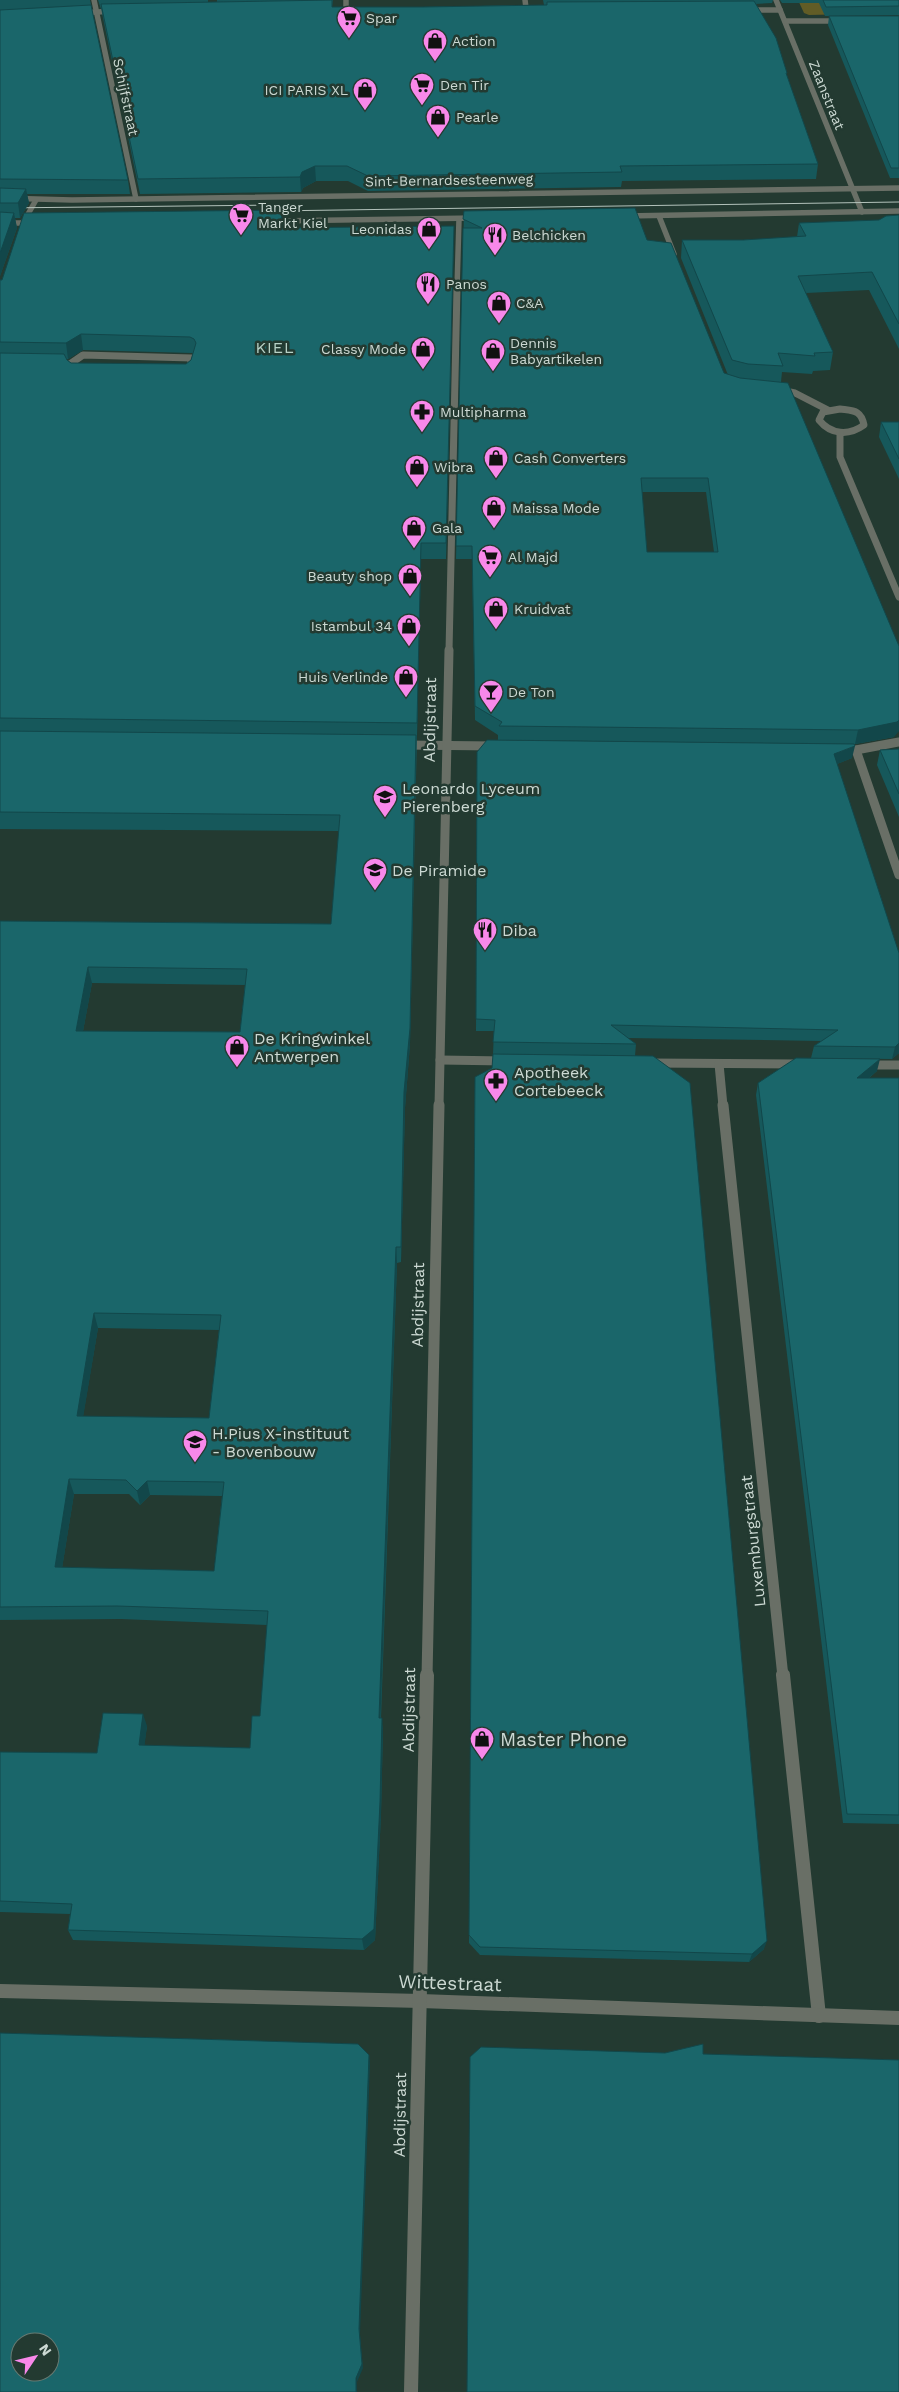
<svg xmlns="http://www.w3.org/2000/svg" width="899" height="2392" font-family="'Work Sans',sans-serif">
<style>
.green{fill:#615c26}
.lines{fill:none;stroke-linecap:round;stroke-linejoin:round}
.minor-far4{stroke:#696f66;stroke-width:5.5}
.minor-far3{stroke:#696f66;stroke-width:7}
.minor-far2{stroke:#696f66;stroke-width:9}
.minor-far1{stroke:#696f66;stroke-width:11}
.minor{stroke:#696f66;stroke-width:14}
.tertiary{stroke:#696f66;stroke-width:5.5}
.tram{stroke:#b3c2bb;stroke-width:1}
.wall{fill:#16585b;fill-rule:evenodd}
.shaded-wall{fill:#12474a}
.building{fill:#1a666a;stroke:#12474a;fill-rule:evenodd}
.labels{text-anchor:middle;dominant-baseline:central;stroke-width:5;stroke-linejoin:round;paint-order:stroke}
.far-poi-label{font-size:14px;fill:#ccd9d3;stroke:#233a31;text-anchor:start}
.far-street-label{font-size:14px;fill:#ccd9d3;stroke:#233a31}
.far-quarter-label{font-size:16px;letter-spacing:1px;fill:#b8d2c7;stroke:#233a31}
.street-label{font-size:16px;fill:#ccd9d3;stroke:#233a31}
.poi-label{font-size:16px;fill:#ccd9d3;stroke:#233a31;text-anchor:start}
.near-poi-label{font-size:19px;fill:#ccd9d3;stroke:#233a31;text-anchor:start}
.near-street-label{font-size:19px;fill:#ccd9d3;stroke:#233a31}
</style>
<rect width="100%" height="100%" fill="#233a31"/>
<!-- green -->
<path class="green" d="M798,0L899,13L809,15L804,13Z"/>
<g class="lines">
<!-- minor-far4 -->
<g class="minor-far4">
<path d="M94,0L136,199"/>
<path d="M346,0V10"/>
<path d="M525,0L526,8"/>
<path d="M776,0L862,212"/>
<path d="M746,10H780"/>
<path d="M81,13L114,11"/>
<path d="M786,21H842"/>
<path d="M659,216L674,254"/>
<path d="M23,223L36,200"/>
<path d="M457,289L459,219"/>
</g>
<!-- minor-far3 -->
<g class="minor-far3">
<path d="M58,364H70L83,355L192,358L188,373"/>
<path d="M780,390L795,393L828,410"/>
<path d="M840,409C854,411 861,410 864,425C849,436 831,435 819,420L823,412Z"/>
<path d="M840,433V457L899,597"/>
<path d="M449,651L457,288"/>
</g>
<!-- minor-far2 -->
<g class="minor-far2">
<path d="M403,745L496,746"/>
<path d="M841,749L856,750L899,742"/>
<path d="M856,750L899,875"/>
<path d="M440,1060L506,1061"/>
<path d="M650,1063L798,1064"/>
<path d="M719,1064L723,1106"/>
<path d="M865,1065H899"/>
<path d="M439,1106L449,650"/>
</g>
<!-- minor-far1 -->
<g class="minor-far1">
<path d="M723,1105L783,1677"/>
<path d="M427,1677L439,1105"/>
</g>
<!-- minor -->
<g class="minor">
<path d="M783,1675L819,2016"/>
<path d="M0,1991L421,2001L899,2018"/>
<path d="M411,2392L427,1675"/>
</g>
<!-- tertiary -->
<g class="tertiary">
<path d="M0,198L72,200L899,188"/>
<path d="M625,216L899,211"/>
<path d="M273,221L476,218"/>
<path d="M0,223H33"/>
</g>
<!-- tram -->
<g class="tram">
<path d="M0,208L279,205"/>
<path d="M270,211L899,202"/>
</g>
</g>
<!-- wall -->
<g class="wall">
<path d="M0,0H90L128,180L130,194H27L29,203L20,218H15L17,228L0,276Z"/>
<path d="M98,0H208V2H217V0H333L332,7H422L544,5L543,0H773L772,3L755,4L787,73V76L818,164L816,179L622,181L621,187L368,191L348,181H316L303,188L301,192L140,194L103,18L101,8V9Z"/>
<path d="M780,0H899V15L825,16L819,3H782Z"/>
<path d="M829,16H899V178H890L828,25Z"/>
<path d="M464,211L647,240L724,373L728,375L681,258L682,240H743L797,237L799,223L879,220L899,215V349L869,290L806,293L833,352L830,370L813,371L812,374L782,372L781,382L894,737L855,744L498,740V735L475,720L472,559H456ZM642,492H706L714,552H647Z"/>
<path d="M286,225L284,228L454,226L446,559H421L410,1044L405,1108L401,1262L397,1263L381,1718L383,1730L381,1814L375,1940L364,1950L73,1940L68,1930L70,1914L0,1912V1752L97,1753L147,1726L144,1746L250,1748L260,1716L267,1625L121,1619L0,1620V921L331,924L339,831L0,829V280ZM83,350L192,353H193L191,360L186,364L71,363L67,360L66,359H68ZM92,983L245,985L240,1032L83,1031ZM98,1328L219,1330L209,1418L83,1416ZM74,1494H129L140,1505L150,1495L222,1496L214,1571L62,1568Z"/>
<path d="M881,422H899V479L879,437Z"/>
<path d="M899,749V817L877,765L880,750Z"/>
<path d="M477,752L852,758L837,764L899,1053L892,1059L811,1058L814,1046L821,1041L627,1038L636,1044L635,1056L493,1054L494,1031H476Z"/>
<path d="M877,1071L869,1078H899V1824L843,1823L756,1095L758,1083Z"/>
<path d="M475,1077L764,1949L749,1962L480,1955L469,1943Z"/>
</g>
<!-- shaded-wall -->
<g class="shaded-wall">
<path d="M315,166L316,181L303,188L301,192L300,177L302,172Z"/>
<path d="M26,189L29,203L20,218L18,203Z"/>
<path d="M285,210L286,225L277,244L276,228Z"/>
<path d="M14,213L17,228L0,276V253Z"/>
<path d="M454,241L446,559V543Z"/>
<path d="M81,334L83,350L68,359L66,343Z"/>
<path d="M421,543V559L417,739V723Z"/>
<path d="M899,720V731L894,737L855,744L858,730Z"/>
<path d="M416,735L410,1044L405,1108L401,1262V1247L404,1092Z"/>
<path d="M855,746L852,758L832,766L834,754Z"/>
<path d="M88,967L92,983L80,1047L76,1031Z"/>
<path d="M899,1043V1053L892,1059L895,1047Z"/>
<path d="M880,1059L877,1071L854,1090L857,1078Z"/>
<path d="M396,1247L397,1263L380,1730L379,1718Z"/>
<path d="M94,1313L98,1328L81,1430L77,1416Z"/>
<path d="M69,1479L74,1494L60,1581L55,1567Z"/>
<path d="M147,1481L150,1495L140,1505L137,1491Z"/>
<path d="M143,1714L147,1726L143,1758L139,1745Z"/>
<path d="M382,1718L383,1730L381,1814L375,1940L364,1950L362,1939Z"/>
<path d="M767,1941L764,1949L749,1962L752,1954Z"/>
<path d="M369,2055L370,2063L360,2334L363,2368L357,2382V2392H356L359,2329Z"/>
</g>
<!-- building -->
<g class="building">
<path d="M332,0V7H422L547,5V2L754,1L776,38L787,73H786L818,164L620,166L622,172L368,176L347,166H315L302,172L300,177L138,179L101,4Z"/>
<path d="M823,0H899V6L826,7Z"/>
<path d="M91,5L128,180L0,179V10Z"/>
<path d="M829,16H899V168H891Z"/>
<path d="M0,188L26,189L18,203H0Z"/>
<path d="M635,208L647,240L671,243L724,373L740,378L788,383L899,646V720L897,722L858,730L499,726L502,722L475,706L472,546H456L463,228H482L463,219L464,211ZM641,478H708L718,552H647Z"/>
<path d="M285,210L276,228L454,226L446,543H421L417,723L0,718V353L64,354L67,360L71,363L186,364L191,360L196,343L194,339L190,337L81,334L66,343L0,342V280H2L24,213Z"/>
<path d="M0,212L14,213L0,253Z"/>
<path d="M899,215V324L872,272L798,276L833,352L814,353L815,356L778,353L783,366L748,364L732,360L682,240H743L806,236L799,223L879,220L886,216Z"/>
<path d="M881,422H899V459Z"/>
<path d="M0,731L416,735L410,1028L404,1092L401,1247H396L379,1718H382L380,1802L374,1929L362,1939L68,1930L72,1904L0,1901V1752L97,1753L103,1713L143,1714L139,1745L250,1748L252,1716H260L268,1611L117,1606L0,1607V921L331,924L340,815L0,812ZM88,967L247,969L240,1032L76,1031ZM94,1313L221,1315L209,1418L77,1416ZM69,1479L126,1480L137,1491L147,1481L224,1482L214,1571L55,1567Z"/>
<path d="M487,740L854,744L855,746L834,754L899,953V1043L895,1047L814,1046L838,1030L611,1025L636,1044L493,1042L495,1020L476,1019L477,752Z"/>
<path d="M899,749V794L880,750Z"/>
<path d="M493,1054L653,1056L690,1083L767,1941L752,1954L480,1947L469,1935L475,1077L492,1068Z"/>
<path d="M796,1058L880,1059L857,1078H899V1815L847,1814L758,1083Z"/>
<path d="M0,2033L358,2044L369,2055L359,2329L362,2364L356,2378V2392H0ZM20,2342H50V2372H20Z"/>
<path d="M703,2044V2054L899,2060V2392H467L470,2057L481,2047L665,2053Z"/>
</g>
<!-- icons -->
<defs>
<symbol id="supermarket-pin" viewBox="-11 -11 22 30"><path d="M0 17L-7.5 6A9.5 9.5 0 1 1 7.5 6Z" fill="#f888ea" stroke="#233a31"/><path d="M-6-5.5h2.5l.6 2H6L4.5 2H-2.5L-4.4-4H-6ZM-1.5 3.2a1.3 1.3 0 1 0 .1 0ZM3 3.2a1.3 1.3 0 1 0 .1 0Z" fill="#111"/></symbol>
<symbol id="shop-pin" viewBox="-11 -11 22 30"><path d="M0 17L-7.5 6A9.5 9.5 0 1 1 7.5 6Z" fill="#f888ea" stroke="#233a31"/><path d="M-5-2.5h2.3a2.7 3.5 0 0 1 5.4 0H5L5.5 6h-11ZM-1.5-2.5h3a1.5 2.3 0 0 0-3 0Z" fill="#111"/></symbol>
<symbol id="restaurant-pin" viewBox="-11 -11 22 30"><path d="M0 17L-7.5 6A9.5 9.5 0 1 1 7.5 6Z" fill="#f888ea" stroke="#233a31"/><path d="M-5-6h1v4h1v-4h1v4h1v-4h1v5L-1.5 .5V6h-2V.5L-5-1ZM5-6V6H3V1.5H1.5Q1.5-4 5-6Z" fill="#111"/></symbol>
<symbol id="pharmacy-pin" viewBox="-11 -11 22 30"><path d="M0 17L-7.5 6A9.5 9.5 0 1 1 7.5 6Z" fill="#f888ea" stroke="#233a31"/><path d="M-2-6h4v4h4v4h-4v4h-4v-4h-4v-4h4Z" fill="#111"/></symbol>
<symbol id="bar-pin" viewBox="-11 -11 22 30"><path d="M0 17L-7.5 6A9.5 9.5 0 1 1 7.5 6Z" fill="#f888ea" stroke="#233a31"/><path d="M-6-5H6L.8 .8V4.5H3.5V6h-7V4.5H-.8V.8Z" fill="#111"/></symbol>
<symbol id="school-pin" viewBox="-11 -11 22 30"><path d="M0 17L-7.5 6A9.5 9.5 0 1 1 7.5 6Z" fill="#f888ea" stroke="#233a31"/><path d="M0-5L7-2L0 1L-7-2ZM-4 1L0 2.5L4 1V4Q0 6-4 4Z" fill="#111"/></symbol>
</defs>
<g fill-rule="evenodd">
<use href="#supermarket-pin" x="335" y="4" width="28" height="38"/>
<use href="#shop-pin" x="421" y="27" width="28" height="38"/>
<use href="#supermarket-pin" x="408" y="71" width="28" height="38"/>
<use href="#shop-pin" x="351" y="76" width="28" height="38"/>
<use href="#shop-pin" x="424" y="103" width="28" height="38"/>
<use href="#supermarket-pin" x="227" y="201" width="28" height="38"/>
<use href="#shop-pin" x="415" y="215" width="28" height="38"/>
<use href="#restaurant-pin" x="481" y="221" width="28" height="38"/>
<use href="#restaurant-pin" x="414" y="270" width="28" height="38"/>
<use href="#shop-pin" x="485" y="289" width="28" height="38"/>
<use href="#shop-pin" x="409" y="335" width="28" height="38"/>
<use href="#shop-pin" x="479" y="337" width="28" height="38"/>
<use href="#pharmacy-pin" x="408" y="398" width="28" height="38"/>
<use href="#shop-pin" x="482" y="444" width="28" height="38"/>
<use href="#shop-pin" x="403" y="453" width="28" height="38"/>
<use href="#shop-pin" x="480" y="494" width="28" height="38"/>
<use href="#shop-pin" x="400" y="514" width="28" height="38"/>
<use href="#supermarket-pin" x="476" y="543" width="28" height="38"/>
<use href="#shop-pin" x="396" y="562" width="28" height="38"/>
<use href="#shop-pin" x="482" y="595" width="28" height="38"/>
<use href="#shop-pin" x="395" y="612" width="28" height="38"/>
<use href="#shop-pin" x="392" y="663" width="28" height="38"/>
<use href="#bar-pin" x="477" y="678" width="28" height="38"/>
<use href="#school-pin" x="371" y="783" width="28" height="38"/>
<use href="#school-pin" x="361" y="856" width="28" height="38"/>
<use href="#restaurant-pin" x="471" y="916" width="28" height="38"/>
<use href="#shop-pin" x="223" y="1033" width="28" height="38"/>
<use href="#pharmacy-pin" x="482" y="1067" width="28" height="38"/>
<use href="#school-pin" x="181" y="1428" width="28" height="38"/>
<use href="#shop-pin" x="468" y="1725" width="28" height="38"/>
</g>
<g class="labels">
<!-- far-poi labels -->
<g class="far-poi-label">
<text x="366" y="18">Spar</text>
<text x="452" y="41">Action</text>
<text x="440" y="85">Den Tir</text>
<text x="348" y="90" text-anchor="end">ICI PARIS XL</text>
<text x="456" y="117">Pearle</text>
<text x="258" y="207">Tanger<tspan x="258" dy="16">Markt Kiel</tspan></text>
<text x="412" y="229" text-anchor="end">Leonidas</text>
<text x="512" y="235">Belchicken</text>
<text x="446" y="284">Panos</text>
<text x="516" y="303">C&amp;A</text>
<text x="510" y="343">Dennis<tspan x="510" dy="16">Babyartikelen</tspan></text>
<text x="406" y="349" text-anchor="end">Classy Mode</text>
<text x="440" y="412">Multipharma</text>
<text x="514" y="458">Cash Converters</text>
<text x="434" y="467">Wibra</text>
<text x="512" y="508">Maissa Mode</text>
<text x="432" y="528">Gala</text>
<text x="508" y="557">Al Majd</text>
<text x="392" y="576" text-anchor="end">Beauty shop</text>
<text x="514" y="609">Kruidvat</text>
<text x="392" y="626" text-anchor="end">Istambul 34</text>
<text x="388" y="677" text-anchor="end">Huis Verlinde</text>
<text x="508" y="692">De Ton</text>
</g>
<!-- far-street labels -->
<g class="far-street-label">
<text transform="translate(827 95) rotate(68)">Zaanstraat</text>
<text transform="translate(126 97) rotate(78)">Schijfstraat</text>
<text transform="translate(449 180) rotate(-1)">Sint-Bernardsesteenweg</text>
</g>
<!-- far-quarter labels -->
<g class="far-quarter-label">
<text x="275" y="347">KIEL</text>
</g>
<!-- street labels -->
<g class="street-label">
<text transform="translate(430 720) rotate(-89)">Abdijstraat</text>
<text transform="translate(418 1305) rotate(-89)">Abdijstraat</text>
<text transform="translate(753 1541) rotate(-96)">Luxemburgstraat</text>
<text transform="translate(409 1710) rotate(-89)">Abdijstraat</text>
<text transform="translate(400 2115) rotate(-89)">Abdijstraat</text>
</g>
<!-- poi labels -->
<g class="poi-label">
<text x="402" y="788">Leonardo Lyceum<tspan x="402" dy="18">Pierenberg</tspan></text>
<text x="392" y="870">De Piramide</text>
<text x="502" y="930">Diba</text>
<text x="254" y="1038">De Kringwinkel<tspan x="254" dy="18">Antwerpen</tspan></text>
<text x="514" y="1072">Apotheek<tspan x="514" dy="18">Cortebeeck</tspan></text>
<text x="212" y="1433">H.Pius X-instituut<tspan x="212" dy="18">- Bovenbouw</tspan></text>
</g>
<!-- near-poi labels -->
<g class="near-poi-label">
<text x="500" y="1739">Master Phone</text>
</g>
<!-- near-street labels -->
<g class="near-street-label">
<text transform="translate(450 1983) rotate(2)">Wittestraat</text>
</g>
</g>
<!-- north arrow -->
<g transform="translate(35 2357) rotate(55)"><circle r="24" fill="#233a31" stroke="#677a72"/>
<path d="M0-4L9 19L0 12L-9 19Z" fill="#f888ea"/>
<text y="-8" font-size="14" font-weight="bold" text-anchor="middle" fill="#ccd9d3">N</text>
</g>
</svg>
